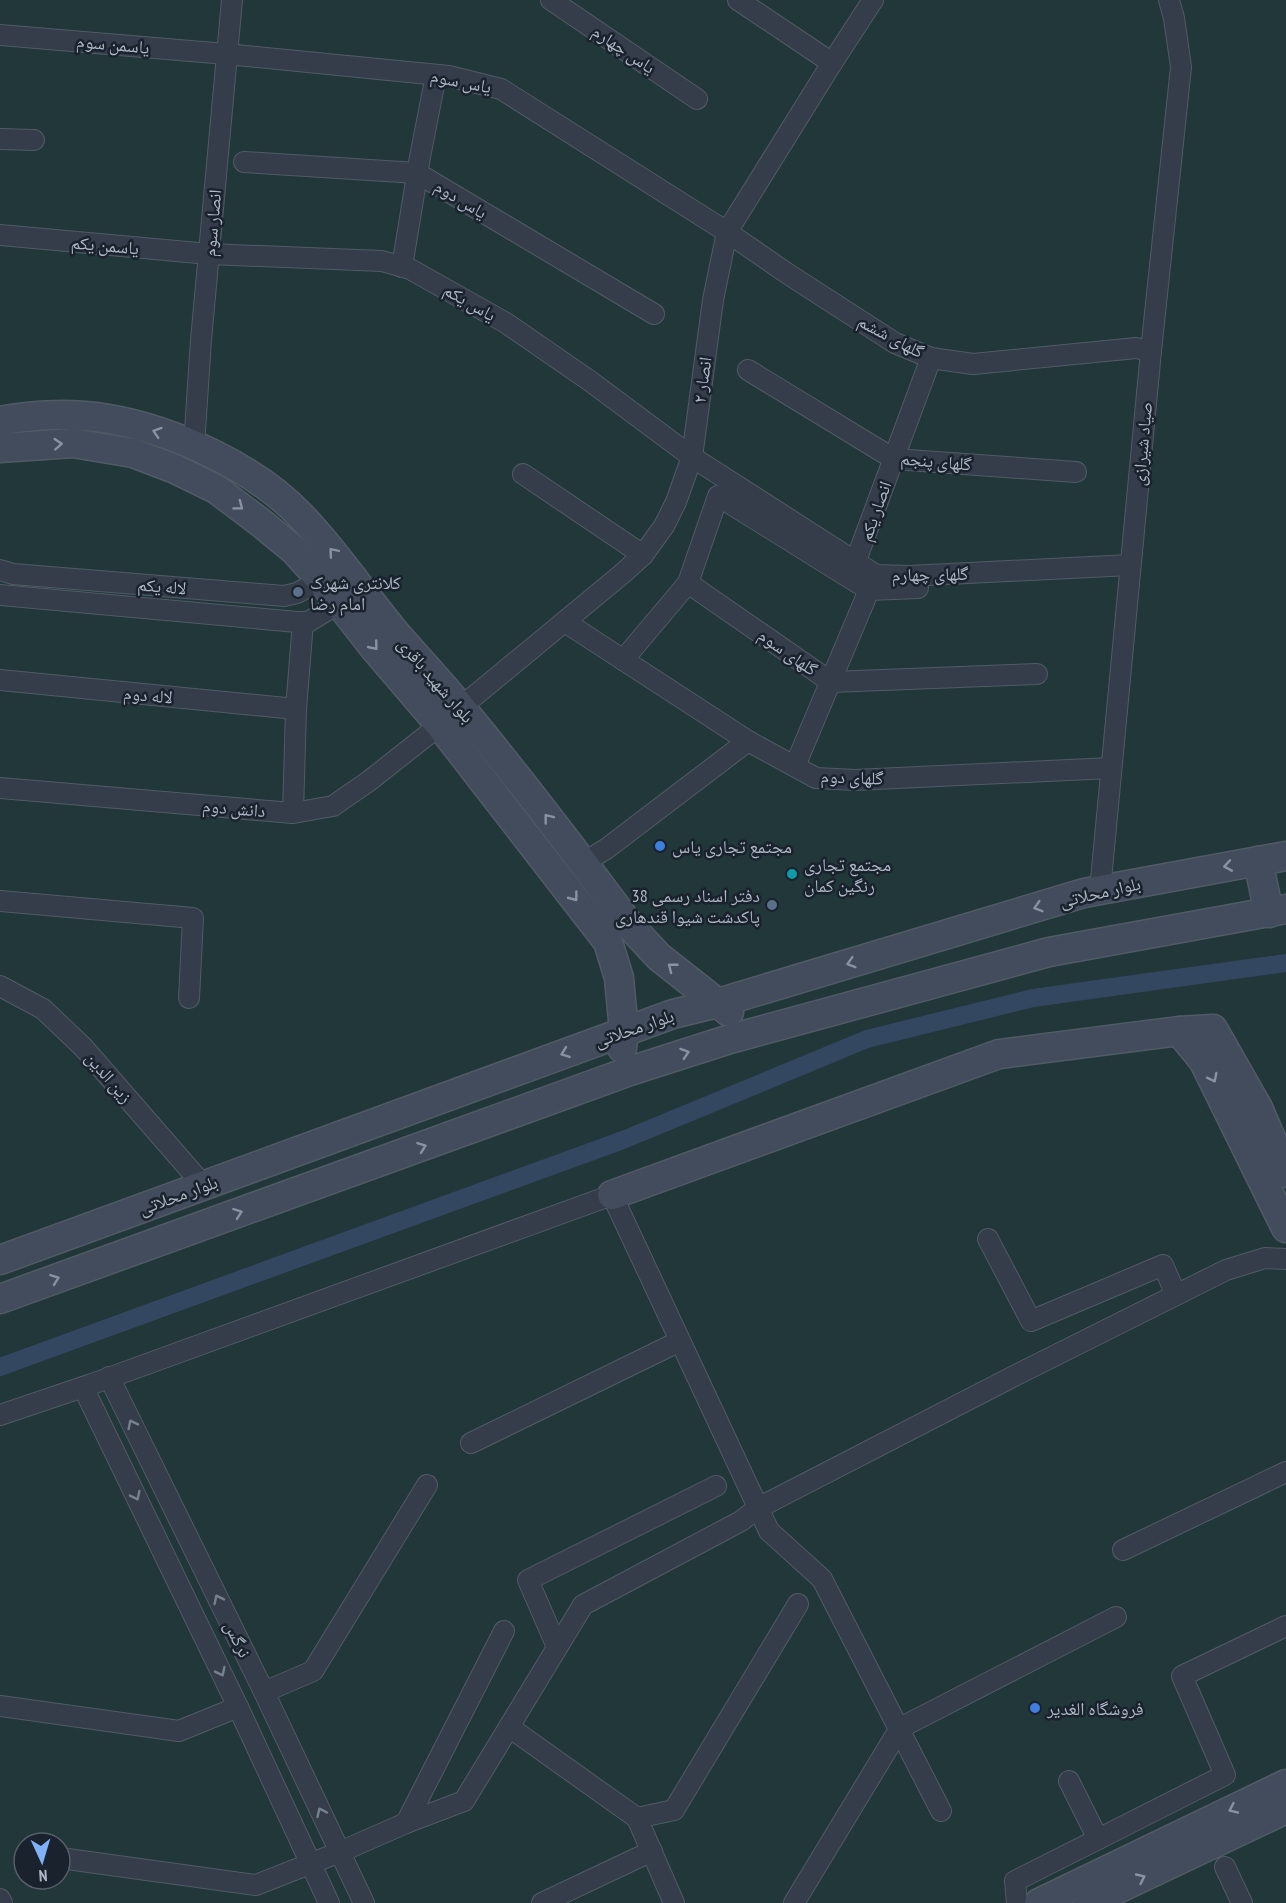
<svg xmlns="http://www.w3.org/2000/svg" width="1286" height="1903" font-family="'PT Sans Narrow','Noto Naskh Arabic',sans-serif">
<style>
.green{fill:#223739;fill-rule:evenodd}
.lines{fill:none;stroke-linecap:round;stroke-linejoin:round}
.canal{stroke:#334760;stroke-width:18}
.street-casing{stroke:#515b66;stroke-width:22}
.secondary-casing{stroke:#515b66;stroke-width:31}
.street{stroke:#343d49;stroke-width:20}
.secondary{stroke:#424c5c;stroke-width:28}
.oneway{stroke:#8892a0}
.oneway2{stroke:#77818d}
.service-dot{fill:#5c6f8a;stroke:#19222d;stroke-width:2}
.shop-dot{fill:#3f7fe0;stroke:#19222d;stroke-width:2}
.culture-dot{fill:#0f9aa8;stroke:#19222d;stroke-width:2}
.labels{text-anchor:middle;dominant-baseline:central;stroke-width:5;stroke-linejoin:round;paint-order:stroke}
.street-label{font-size:18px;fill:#aeb8c5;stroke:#19222d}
.poi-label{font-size:18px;fill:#aeb8c5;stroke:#19222d;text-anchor:start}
</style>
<rect width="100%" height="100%" fill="#202b38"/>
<!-- green -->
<path class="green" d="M0,0H1286V1903H0ZM24,1843H60V1879H24Z"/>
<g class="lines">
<!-- canal -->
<path class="canal" d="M0,1367L623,1140L867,1039L1033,998L1286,963"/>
<defs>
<g id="street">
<path d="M551,0L697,99"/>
<path d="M738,0L832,63"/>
<path d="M0,35L226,54L449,76L501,89L727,232L788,274L895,343L931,358L973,364L1136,348L1151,351"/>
<path d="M0,139L34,140"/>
<path d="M244,162L417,173L654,314"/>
<path d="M0,235L209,254L382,261L410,269L506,323L590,381L692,457L876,575L909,576L1130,565"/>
<path d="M402,267L420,157L436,75"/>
<path d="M748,370L894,459L1076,472"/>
<path d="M194,446L201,340L232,0"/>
<path d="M523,474L643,555"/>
<path d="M855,563L931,358"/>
<path d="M0,570L13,574L284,596L297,593L321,580"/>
<path d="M688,583L718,496L869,590L918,588"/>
<path d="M0,595L297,622H308L339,603"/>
<path d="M565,622L748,741L816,778L855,780L1111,768"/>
<path d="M623,660L688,583L831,682L1037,674"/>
<path d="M0,680L296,709"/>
<path d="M461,707L622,574L643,555L664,526L676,502L692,457L713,300L727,232L832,63L873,0"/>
<path d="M795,766L869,590"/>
<path d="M0,788L293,813L333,806L369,781L440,725"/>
<path d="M293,813L296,709L303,622"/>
<path d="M583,863L606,849L748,741"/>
<path d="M1100,890L1151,351L1181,67L1174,18L1169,0"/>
<path d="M0,901L193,918L189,998"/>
<path d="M0,986L43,1009L83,1047L204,1186"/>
<path d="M988,1239L1031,1321L1163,1265L1176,1295"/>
<path d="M109,1377L264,1692L364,1903"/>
<path d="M83,1387L238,1707L329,1903"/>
<path d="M0,1415L92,1384L612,1195L769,1531L822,1579L941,1811"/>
<path d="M471,1443L680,1341"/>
<path d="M1123,1550L1286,1472"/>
<path d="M557,1647L528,1580L716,1486"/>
<path d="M264,1692L313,1671L427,1485"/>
<path d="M0,1706L179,1731L238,1707"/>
<path d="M509,1727L637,1818L674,1903"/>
<path d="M1069,1781L1098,1839"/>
<path d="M637,1818L674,1810L798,1604"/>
<path d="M406,1823L504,1631"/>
<path d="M60,1858L256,1885L340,1852L406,1823L464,1801L583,1605L741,1521L758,1508L1020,1373L1226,1270L1265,1258L1286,1259"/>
<path d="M1225,1867L1242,1903"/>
<path d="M0,1899L2,1903"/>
<path d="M542,1903L652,1851"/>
<path d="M794,1903L900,1728L1116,1617"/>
<path d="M1017,1903L1015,1881L1225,1775L1182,1676L1286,1626"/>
</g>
<g id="secondary">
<path d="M0,421C34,414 74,413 109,419C173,430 256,468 301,516C337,553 365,597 398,636C419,660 441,683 461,708C520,779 576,853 631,927L659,957L729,1012"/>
<path d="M0,448L73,443L133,453L175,469L216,489L260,522L294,550L321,580L375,649L440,725L608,942L619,978L624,1031L622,1048"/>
<path d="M1258,861L1269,913"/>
<path d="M1179,1031L1203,1060L1286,1228"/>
<path d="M612,1195L999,1054L1179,1031L1213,1029L1258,1108L1286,1173"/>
<path d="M0,1260L673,1014L718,1003L1084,893L1286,856"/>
<path d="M0,1299L630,1071L730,1039L1049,952L1286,909"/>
<path d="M1039,1903L1286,1784"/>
<path d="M1088,1903L1286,1809"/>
</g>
</defs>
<!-- street casing -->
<use href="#street" class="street-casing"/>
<!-- secondary casing -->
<use href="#secondary" class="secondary-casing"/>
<!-- street -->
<use href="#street" class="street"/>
<!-- secondary -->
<use href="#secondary" class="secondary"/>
</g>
<!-- one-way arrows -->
<defs><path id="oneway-chevron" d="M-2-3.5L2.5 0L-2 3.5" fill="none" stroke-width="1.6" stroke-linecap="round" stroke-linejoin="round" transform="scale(1.5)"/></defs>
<g class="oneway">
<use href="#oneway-chevron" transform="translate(157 432) rotate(-162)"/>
<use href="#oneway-chevron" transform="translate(58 444) rotate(-3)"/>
<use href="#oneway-chevron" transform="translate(239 506) rotate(37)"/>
<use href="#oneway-chevron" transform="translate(333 552) rotate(-130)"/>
<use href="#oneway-chevron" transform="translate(374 646) rotate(51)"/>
<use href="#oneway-chevron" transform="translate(548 818) rotate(-128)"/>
<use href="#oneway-chevron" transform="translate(1228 866) rotate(170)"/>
<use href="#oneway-chevron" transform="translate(574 897) rotate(53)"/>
<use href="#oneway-chevron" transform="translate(1038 907) rotate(163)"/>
<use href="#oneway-chevron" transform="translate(851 963) rotate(163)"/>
<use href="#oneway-chevron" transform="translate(672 967) rotate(-142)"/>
<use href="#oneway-chevron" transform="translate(565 1053) rotate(160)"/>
<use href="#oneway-chevron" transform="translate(685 1053) rotate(-18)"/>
<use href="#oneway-chevron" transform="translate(1213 1078) rotate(63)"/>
<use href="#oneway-chevron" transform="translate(422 1147) rotate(-20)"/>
<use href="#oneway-chevron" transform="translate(238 1213) rotate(-20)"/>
<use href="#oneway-chevron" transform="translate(55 1279) rotate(-20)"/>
<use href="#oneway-chevron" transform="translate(1233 1809) rotate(155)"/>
<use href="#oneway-chevron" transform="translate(1141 1878) rotate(-25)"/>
</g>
<g class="oneway2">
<use href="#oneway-chevron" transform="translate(132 1424) rotate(-116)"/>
<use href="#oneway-chevron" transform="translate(136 1496) rotate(64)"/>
<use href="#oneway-chevron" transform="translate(218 1599) rotate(-116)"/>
<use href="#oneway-chevron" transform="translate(221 1672) rotate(64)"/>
<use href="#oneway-chevron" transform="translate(321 1812) rotate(-115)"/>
</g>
<!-- markers -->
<g class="service-dot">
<circle cx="298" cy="592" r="6"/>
<circle cx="772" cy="905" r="6"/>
</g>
<g class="shop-dot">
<circle cx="660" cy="846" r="6"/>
<circle cx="1035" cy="1708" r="6"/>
</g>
<circle class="culture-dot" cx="792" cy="874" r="6"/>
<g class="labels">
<!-- street labels -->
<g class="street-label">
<text transform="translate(113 44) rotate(5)">یاسمن سوم</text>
<text transform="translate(624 49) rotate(34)">یاس چهارم</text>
<text transform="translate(461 81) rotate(11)">یاس سوم</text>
<text transform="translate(461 199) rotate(31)">یاس دوم</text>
<text transform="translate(212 223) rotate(-85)">انصار سوم</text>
<text transform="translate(105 245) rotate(5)">یاسمن یکم</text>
<text transform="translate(470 302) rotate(30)">یاس یکم</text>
<text transform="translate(891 336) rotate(28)">گلهای ششم</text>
<text transform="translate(702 380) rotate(-82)">انصار ۲</text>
<text transform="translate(1142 444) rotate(-85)">صیاد شیرازی</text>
<text transform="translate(936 461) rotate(5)">گلهای پنجم</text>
<text transform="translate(875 511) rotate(-70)">انصار یکم</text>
<text transform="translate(930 574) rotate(-1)">گلهای چهارم</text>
<text transform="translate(162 586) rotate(5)">لاله یکم</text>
<text transform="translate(788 652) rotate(35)">گلهای سوم</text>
<text transform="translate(436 680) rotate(49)">بلوار شهید باقری</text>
<text transform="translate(148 695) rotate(5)">لاله دوم</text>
<text transform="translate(852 777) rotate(2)">گلهای دوم</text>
<text transform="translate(234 808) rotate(5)">دانش دوم</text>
<text transform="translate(1100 892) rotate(-13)">بلوار محلاتی</text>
<text transform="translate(634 1028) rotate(-19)">بلوار محلاتی</text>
<text transform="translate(109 1077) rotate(49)">زین الدین</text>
<text transform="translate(178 1195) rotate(-20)">بلوار محلاتی</text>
<text transform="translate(238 1639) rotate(64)">نرگس</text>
</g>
<!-- poi labels -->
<g class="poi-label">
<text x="310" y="582">کلانتری شهرک<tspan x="310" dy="21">امام رضا</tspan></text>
<text x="672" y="846">مجتمع تجاری یاس</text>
<text x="804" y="864">مجتمع تجاری<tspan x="804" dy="21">رنگین کمان</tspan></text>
<text x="760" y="895" text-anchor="end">دفتر اسناد رسمی 38<tspan x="760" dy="21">پاکدشت شیوا قندهاری</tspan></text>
<text x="1047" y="1708">فروشگاه الغدیر</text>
</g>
</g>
<!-- north arrow -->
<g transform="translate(42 1861) rotate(176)"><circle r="28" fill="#19222d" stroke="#555e6a" stroke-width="1.5"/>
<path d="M0-4.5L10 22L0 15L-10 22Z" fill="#80b2f9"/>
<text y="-9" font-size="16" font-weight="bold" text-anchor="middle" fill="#aeb8c5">N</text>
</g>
</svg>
